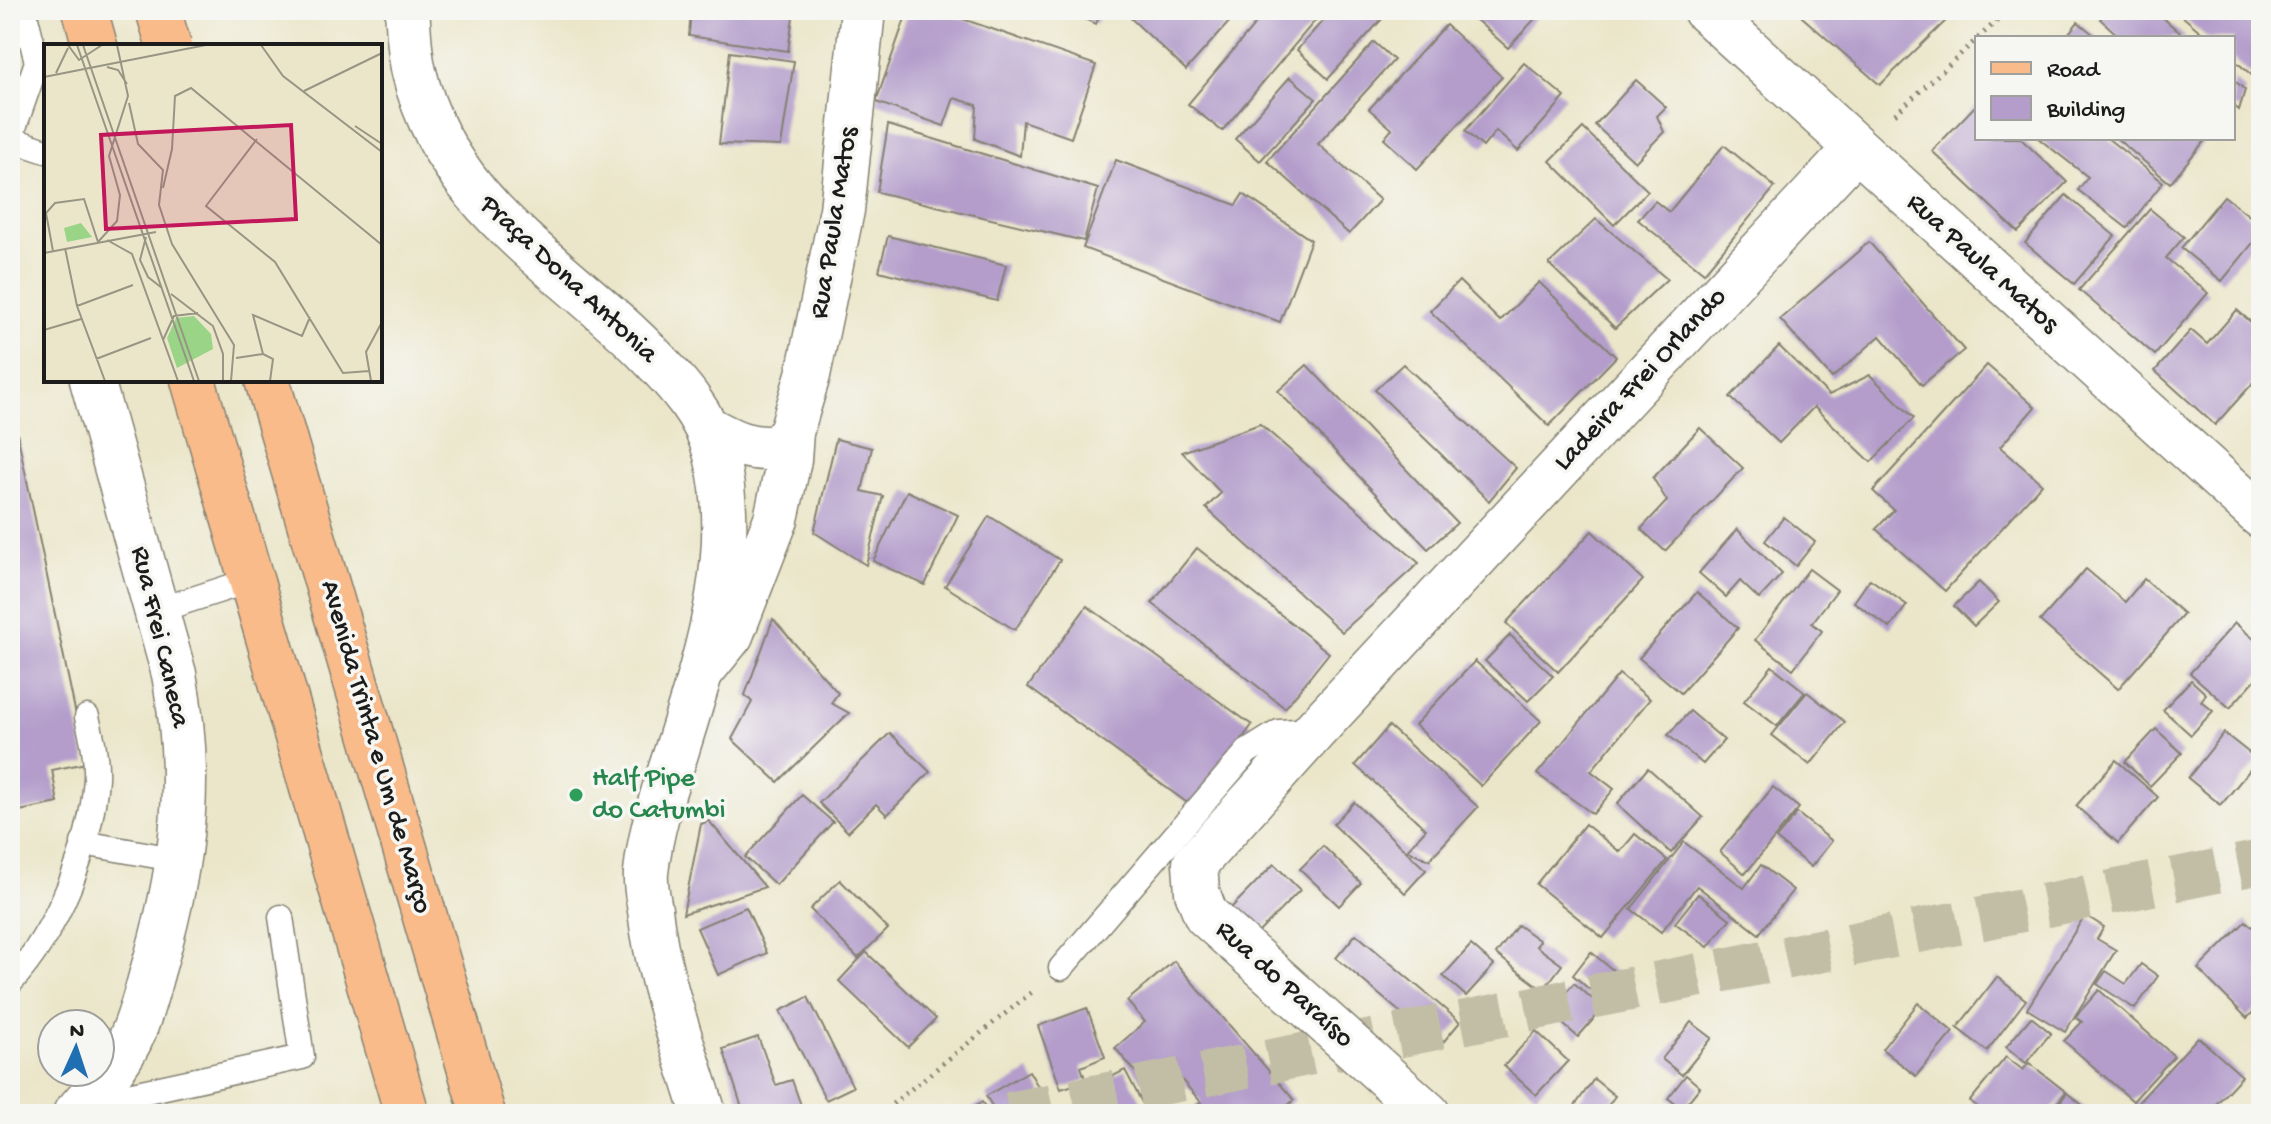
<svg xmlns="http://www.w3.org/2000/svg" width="2271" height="1124" font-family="'Gochi Hand',sans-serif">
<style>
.building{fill:#b49dcb}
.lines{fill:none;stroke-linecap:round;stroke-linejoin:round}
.secondary-tunnel{stroke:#c2bea6;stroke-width:44;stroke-dasharray:44 22;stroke-linecap:butt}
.service-casing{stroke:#848172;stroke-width:27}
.minor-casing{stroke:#848172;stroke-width:47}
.tertiary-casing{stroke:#848172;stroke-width:47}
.primary-casing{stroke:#848172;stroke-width:47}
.path{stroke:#848172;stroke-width:5;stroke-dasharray:2 6;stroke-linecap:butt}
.service{stroke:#fff;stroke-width:24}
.minor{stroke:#fff;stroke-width:44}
.tertiary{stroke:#fff;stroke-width:44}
.primary{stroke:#fabb8b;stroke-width:44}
.primary-bridge-casing{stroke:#848172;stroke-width:47;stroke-linecap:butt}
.primary-bridge{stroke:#fabb8b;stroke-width:44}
.leisure-dot{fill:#2e9e5b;stroke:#f6f6f2;stroke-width:3}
.labels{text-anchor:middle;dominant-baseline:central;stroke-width:7;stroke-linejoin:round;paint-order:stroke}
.street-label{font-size:28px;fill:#1c1c1c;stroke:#f6f6f2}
.leisure-label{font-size:28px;fill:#27864d;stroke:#f6f6f2;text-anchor:start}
.inset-road{fill:none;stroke:#989584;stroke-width:2}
.view{fill:#c2185b;fill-opacity:0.15;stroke:#c2185b;stroke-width:4}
.inset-edge{fill:none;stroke:#1c1c1c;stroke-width:4}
</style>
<rect width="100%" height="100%" fill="#f6f6f2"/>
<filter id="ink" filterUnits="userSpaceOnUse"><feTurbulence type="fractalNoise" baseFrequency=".0125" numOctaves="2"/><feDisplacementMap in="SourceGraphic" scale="16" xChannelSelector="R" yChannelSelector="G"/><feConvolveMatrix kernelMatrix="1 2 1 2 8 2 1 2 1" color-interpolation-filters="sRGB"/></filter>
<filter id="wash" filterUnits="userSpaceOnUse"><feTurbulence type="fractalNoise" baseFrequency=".006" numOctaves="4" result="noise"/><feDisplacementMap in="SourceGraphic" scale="32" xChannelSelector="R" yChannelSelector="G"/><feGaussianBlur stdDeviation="1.8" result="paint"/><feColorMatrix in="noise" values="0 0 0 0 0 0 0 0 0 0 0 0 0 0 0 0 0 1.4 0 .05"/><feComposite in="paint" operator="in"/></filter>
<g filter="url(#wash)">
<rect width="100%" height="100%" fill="#ebe6c9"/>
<g id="blocks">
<!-- building -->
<g class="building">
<path d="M691,10H794L788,51L689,36Z"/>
<path d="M908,10H937L1096,65L1071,138L1023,121L1020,156L975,139L977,105L954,98L944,126L876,102Z"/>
<path d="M1064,10H1102L1096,24Z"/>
<path d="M1122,10H1240L1186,70Z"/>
<path d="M1267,10H1324L1222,131L1188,104Z"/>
<path d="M1332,10H1390L1328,79L1297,50Z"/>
<path d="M1465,10H1543L1508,48Z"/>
<path d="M1794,10H1957L1880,85Z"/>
<path d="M2109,10H2154L2186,38H2121L2100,19Z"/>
<path d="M2175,10H2256L2261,14V83L2233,59V38H2208Z"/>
<path d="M2078,22L2098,38H2065Z"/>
<path d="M1446,25L1502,77L1417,169L1384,139L1392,129L1369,109Z"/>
<path d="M1374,42L1394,60L1318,144L1380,200L1349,234L1267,161Z"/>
<path d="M730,52L794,61L781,146L719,144Z"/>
<path d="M1524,63L1565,97L1518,151L1496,131L1483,147L1465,131Z"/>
<path d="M1290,77L1316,99L1260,161L1235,139Z"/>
<path d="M2233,79L2245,90L2239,110L2233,105Z"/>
<path d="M1636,80L1666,107L1657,116L1664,132L1635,162L1595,125Z"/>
<path d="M1977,104V138H2020L2067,182L2018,232L1932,151Z"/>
<path d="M888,125L1098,189L1084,241L877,192Z"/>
<path d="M1583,128L1648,191L1614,225L1550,161Z"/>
<path d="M2038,138H2107L2163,182L2127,228L2078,190L2088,177Z"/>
<path d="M2116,138H2207L2170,183Z"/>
<path d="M1724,145L1775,187L1704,273L1638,220L1655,201L1669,212Z"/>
<path d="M1116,160L1236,205L1243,194L1311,240L1280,322L1083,248Z"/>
<path d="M2066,195L2115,236L2074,284L2025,243Z"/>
<path d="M2224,196L2261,225V233L2222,281L2181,248Z"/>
<path d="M2150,209L2184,237L2166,258L2208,293L2155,355L2079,290Z"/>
<path d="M1596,219L1667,279L1615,328L1549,264Z"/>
<path d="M888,236L1006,265L997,301L879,271Z"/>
<path d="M1869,242L1964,350L1922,385L1880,336L1832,378L1780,319Z"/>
<path d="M1459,281L1500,321L1539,282L1616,357L1549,426L1430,311Z"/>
<path d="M2237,310L2261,331V374L2215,425L2155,371L2191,330L2207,344Z"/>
<path d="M1779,346L1829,395L1870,375L1914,418L1871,462L1814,407L1779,443L1730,397Z"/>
<path d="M1403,364L1516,468L1489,501L1375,390Z"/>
<path d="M1307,365L1457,523L1428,549L1278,391Z"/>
<path d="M1987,365L2035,407L2000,447L2042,484L1945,591L1876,529L1894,510L1873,491Z"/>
<path d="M10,399L86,763L52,770L58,803L10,813Z"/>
<path d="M1260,424L1419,563L1342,632L1206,508L1221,493L1182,452Z"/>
<path d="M1700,428L1743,468L1665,551L1641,529L1667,501L1653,478Z"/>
<path d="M836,439L872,448L862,491L883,496L866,565L814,532Z"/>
<path d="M907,491L958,515L925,585L873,561Z"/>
<path d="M989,516L1060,560L1015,630L945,586Z"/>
<path d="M1784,517L1815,542L1796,566L1765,541Z"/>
<path d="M1737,529L1782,574L1759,599L1740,581L1726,597L1699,573Z"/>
<path d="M1592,531L1643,580L1558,672L1506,623Z"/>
<path d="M1197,548L1329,653L1285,708L1152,603Z"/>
<path d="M1809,569L1837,590L1812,623L1822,631L1793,669L1755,640Z"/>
<path d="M2086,569L2125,602L2144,579L2184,614L2118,689L2040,621Z"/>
<path d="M1870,579L1907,605L1890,628L1854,602Z"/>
<path d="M1979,582L1999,602L1974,626L1954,606Z"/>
<path d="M1697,592L1738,628L1681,693L1639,658Z"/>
<path d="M1087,606L1252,725L1193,807L1028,687Z"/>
<path d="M773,619L838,693L831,703L849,713L778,782L732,739L752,702L745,695Z"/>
<path d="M2235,623L2261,645V673L2230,708L2190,673Z"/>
<path d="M1510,635L1553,676L1528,701L1485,661Z"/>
<path d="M1475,661L1541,721L1481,786L1415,725Z"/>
<path d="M1772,666L1805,692L1777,726L1744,701Z"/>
<path d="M1619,674L1650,699L1591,771L1614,789L1593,814L1537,774Z"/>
<path d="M2191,680L2206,694L2201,701L2213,711L2191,735L2163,710Z"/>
<path d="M1807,692L1845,722L1810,765L1772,735Z"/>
<path d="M1690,711L1724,740L1703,764L1668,735Z"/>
<path d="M1389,726L1478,807L1429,860L1407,850L1426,829L1355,765Z"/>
<path d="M2156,729L2182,753L2150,786L2125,762Z"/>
<path d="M890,733L930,772L887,815L876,804L848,832L819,803Z"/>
<path d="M2224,733L2258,760L2221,805L2188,778Z"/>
<path d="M2116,760L2158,797L2118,843L2076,806Z"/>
<path d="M1648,768L1703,817L1671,853L1617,804Z"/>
<path d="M1773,787L1799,808L1745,874L1720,852Z"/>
<path d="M802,795L833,822L776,885L745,857Z"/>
<path d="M1354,802L1426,870L1405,893L1333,824Z"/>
<path d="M1797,813L1832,841L1811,867L1776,839Z"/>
<path d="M709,821L765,887L683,914L701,824Z"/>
<path d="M1585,824L1620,852L1635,834L1667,860L1603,938L1536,884Z"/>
<path d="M1684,842L1744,888L1761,865L1793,890L1759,934L1697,886L1661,932L1631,909Z"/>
<path d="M1323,846L1361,883L1339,906L1300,869Z"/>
<path d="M1274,864L1300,890L1256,935L1230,909Z"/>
<path d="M840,880L888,929L858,958L810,909Z"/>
<path d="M1698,894L1730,919L1708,947L1675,923Z"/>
<path d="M746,907L767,953L718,975L697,928Z"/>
<path d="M2085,915L2104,927L2097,939L2116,950L2065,1032L2027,1009Z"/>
<path d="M2246,921L2261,936V1004L2247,1018L2198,969Z"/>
<path d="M1518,925L1540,941L1536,946L1562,965L1543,990L1496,954Z"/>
<path d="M1356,934L1460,1022L1440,1046L1336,958Z"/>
<path d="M1471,945L1494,965L1466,996L1443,976Z"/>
<path d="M866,952L936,1019L908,1047L839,981Z"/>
<path d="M1591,952L1625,980L1605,1003L1573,975Z"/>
<path d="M1174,961L1294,1100L1278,1114H1186L1201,1102L1174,1071L1151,1090L1115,1048L1145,1022L1127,1001Z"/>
<path d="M2141,964L2158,976L2135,1009L2097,984L2106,971L2126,984Z"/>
<path d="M1997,977L2026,1000L1987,1051L1957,1028Z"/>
<path d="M1574,983L1603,1008L1578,1037L1549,1012Z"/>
<path d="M2099,990L2174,1056L2133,1101L2064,1041L2082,1022L2075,1017Z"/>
<path d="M808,997L853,1087L826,1100L780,1011Z"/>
<path d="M1918,1003L1953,1032L1916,1076L1882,1049Z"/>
<path d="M1087,1008L1105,1057L1081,1067L1086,1081L1061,1089L1038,1026Z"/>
<path d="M2031,1017L2051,1033L2026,1063L2006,1047Z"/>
<path d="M1691,1022L1712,1038L1682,1075L1662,1059Z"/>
<path d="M1536,1031L1568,1061L1536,1095L1504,1066Z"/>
<path d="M758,1037L776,1085L792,1080L804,1114H744L723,1049Z"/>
<path d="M2198,1037L2242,1076L2207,1114H2137L2132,1109Z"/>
<path d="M2006,1057L2023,1070L2029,1063L2066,1092L2048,1114H1987L1970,1101Z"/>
<path d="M1125,1070L1148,1114H1084L1075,1095Z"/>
<path d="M1029,1071L1054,1114H997L986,1096Z"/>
<path d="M1686,1075L1700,1087L1682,1109L1668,1098Z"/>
<path d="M1594,1079L1615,1096L1602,1114H1569Z"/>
<path d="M2067,1093L2094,1114H2051Z"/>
<path d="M982,1102L990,1114H963Z"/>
</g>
</g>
</g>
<g filter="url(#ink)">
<use href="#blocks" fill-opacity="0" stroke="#848172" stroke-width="2"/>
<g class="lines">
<!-- secondary-tunnel -->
<path class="secondary-tunnel" d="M1009,1114L2261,862"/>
<defs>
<g id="service">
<path d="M24,10L37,62L10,139L46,151"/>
<path d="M156,611L236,585"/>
<path d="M83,843L179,860"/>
<path d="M1061,968L1247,752L1279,732L1315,730"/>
<path d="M10,983C57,932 91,848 96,778C97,757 92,737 87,717"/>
<path d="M87,1104L302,1057L281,917"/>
</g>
<g id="minor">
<path d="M1705,10L2261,516"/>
<path d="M707,428C732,442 750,451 779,447L791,432"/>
<path d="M701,672L731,635L776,519L789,460L791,432L808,375L842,210L863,10"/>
<path d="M1428,1114L1206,915L1197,892L1195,864L1315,730L1855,150"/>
</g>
<g id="tertiary">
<path d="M407,10C409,30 409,52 414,72C446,206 560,263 648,353C677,383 706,414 716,455C741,554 705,659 676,753C663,792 650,832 646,873C645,885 648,898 650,910C658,980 684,1047 704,1114"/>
<path d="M75,1114C95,1091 116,1068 130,1040C142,1015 148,985 156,959C184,859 193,777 174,674L92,380"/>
</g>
<g id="primary">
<path d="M85,10L95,46"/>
<path d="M193,380L407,1114"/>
<path d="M267,380L483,1114"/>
</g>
</defs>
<!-- service casing -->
<use href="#service" class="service-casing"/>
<!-- minor casing -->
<use href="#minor" class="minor-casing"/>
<!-- tertiary casing -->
<use href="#tertiary" class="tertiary-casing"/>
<!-- primary casing -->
<use href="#primary" class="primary-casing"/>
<!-- path -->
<g class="path">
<path d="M1978,38L2009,10"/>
<path d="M1895,114L1977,39"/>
<path d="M880,1114L1032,992"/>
</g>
<!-- service -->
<use href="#service" class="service"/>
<!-- minor -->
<use href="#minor" class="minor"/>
<!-- tertiary -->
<use href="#tertiary" class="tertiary"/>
<!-- primary -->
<use href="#primary" class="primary"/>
<defs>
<path id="primary-bridge" d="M158,10L169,46"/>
</defs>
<!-- primary-bridge casing -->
<use href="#primary-bridge" class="primary-bridge-casing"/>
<!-- primary-bridge -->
<use href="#primary-bridge" class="primary-bridge"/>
</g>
</g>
<!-- markers -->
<circle class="leisure-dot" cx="576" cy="795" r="8"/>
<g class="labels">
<!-- street labels -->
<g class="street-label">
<text transform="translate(835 223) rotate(-81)">Rua Paula Matos</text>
<text transform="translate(1982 264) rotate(42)">Rua Paula Matos</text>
<text transform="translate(568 280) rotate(43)">Praça Dona Antonia</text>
<text transform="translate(1641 380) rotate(-47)">Ladeira Frei Orlando</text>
<text transform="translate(159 637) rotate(77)">Rua Frei Caneca</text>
<text transform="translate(375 747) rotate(74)">Avenida Trinta e Um de Março</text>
<text transform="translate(1284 985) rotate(42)">Rua do Paraíso</text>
</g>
<!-- leisure labels -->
<g class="leisure-label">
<text x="592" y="779">Half Pipe<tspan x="592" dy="32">do Catumbi</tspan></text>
</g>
</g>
<!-- overview -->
<g transform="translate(44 44)">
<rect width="338" height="338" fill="#ebe6c9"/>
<path d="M37,179L48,193L23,198L20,184ZM150,272L167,290L169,305L133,324L123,294L132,274Z" fill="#9ad487"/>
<path class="inset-road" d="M24,1L35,16L58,1M33,1L150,337M39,1L155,337M217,1L239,32L338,108M63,23L74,26L83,40M12,29L24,4M0,33L162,1M260,47L338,9M85,59L94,100L119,126L115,161L128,200L190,301L187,337M311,82L338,100M213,95L162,162L231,218L299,329L325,327M119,144L128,105L131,52L147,44L338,201M102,193L96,216L104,233L118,244M63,196L88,210L134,337M21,204L33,262L61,337M9,207L2,169L11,159L40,155L54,198L73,177L76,151L65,112L84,52L73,1M0,209L112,188M127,250L169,282L179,310V337M33,262L89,241M0,286L37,275M119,296L130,272L154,269M219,310L209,271L258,292L266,273M219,310L229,315L226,337M192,314L219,310M52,315L107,294M327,337L322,308L338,278"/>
<path class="view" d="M247,81L252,175L62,185L57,91Z"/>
<rect width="338" height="338" class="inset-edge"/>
</g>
<!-- margin -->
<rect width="2271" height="1124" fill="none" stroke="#f6f6f2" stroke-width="40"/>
<!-- legend -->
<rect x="1975" y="36" width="260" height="104" fill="#f6f6f2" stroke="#9f9f9c" stroke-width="2"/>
<rect x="1991" y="62" width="40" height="12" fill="#fabb8b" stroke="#9f9f9c" stroke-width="2"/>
<text x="2047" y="76" font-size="24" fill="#1c1c1c">Road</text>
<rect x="1991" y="96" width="40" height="24" fill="#b49dcb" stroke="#9f9f9c" stroke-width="2"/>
<text x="2047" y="116" font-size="24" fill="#1c1c1c">Building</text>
<!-- north arrow -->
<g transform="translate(76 1048) rotate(3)"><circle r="38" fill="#f6f6f2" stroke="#9f9f9c" stroke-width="2"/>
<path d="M0-6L14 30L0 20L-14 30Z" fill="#1f6fb2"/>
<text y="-12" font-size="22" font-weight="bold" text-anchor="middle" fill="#1c1c1c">N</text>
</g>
</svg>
